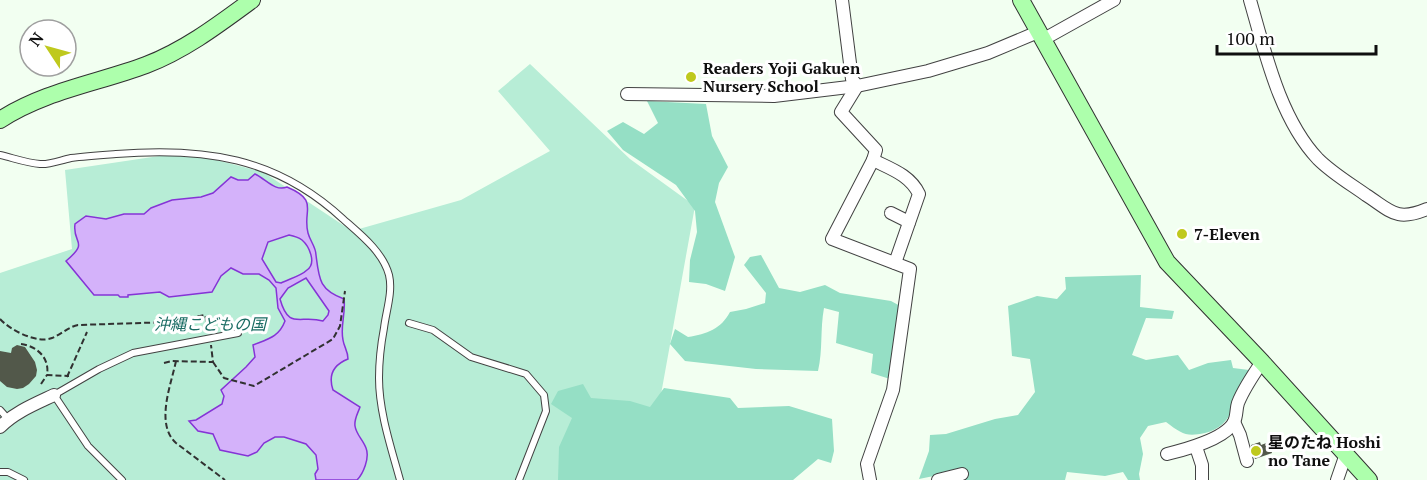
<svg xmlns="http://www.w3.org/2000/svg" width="1427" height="480" font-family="'PT Serif','Noto Sans JP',serif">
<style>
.green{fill:#b7edd6}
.forest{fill:#95dfc5}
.water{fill:#d4b2fa;stroke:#8534d6;stroke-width:1.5;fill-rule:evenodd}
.building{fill:#52584a}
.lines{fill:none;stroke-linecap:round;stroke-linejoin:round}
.lane-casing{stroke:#424242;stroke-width:8}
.street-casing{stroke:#424242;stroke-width:14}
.secondary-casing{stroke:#313131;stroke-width:18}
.path{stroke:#313131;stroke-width:2;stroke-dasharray:6 3;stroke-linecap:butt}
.lane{stroke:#fff;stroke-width:6}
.street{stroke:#fff;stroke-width:12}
.secondary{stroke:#adffac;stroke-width:16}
.poi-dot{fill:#bfc91d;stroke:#fff;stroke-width:2}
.labels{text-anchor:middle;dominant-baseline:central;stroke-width:6;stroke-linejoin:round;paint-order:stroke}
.poi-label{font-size:16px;font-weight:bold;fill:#0f0f0f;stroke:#fff;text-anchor:start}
.park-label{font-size:16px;font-style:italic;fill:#1a6c63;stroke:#fff}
</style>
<rect width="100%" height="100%" fill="#f2fff1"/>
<!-- green -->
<path class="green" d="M530,64L630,159L695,206L658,411L560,480H0V273L72,249L65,170L186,152L263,172L352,231L461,200L550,151L498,91Z"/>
<!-- forest -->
<g class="forest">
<path d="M647,101L706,104L712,136L728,167L719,183L715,202L735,257L725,291L706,284L689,282L690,260L697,232L695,211L676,185L623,150L607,131L623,122L644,134L658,123Z"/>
<path d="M761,255L779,288L800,292L825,285L840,293L891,301L902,307L890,379L871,373L873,354L836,343L839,312L824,308C820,329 823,350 818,371L756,369L685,361L670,344L675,329L688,337C707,334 721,329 730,312L746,309L765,303L766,293L744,265L750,257Z"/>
<path d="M1141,275L1140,307L1174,311L1172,319L1146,318L1132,355L1146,360L1178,355L1189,370L1208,363L1231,360L1233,368L1249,370C1237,395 1235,426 1205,433C1186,437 1182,434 1166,422L1148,426L1140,438L1143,454L1139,474L1140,480H1128L1123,472L1105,476L1067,472L1065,480H955L963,470L919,479L929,451L930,435L946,434L995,419L1018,415L1035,392L1030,359L1012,356L1008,306L1037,296L1057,299L1066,289L1065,277Z"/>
<path d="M583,384L591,398L630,401L650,407L664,388L730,398L738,408L789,406L832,419L834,451L831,463L818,459L793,480H558L559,447L572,418L551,404L558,391Z"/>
</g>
<!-- water -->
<path class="water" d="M255,174C266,179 275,192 287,187C320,201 302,210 308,233C310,241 316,247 316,255C319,279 319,290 344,299C346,313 340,326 343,340C344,347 348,351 348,359C333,365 328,375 333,390L360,407C358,413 354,419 355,426C356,434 363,440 366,448C370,458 363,474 357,480H316L315,474L318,469L316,455L306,444L284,437H275L264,443L257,452L248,456L220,450L213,434L198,431L189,421L196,420L222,404L224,396L221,390L246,367L255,357L253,345C268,339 279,337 285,321L278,308L276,288L269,280L259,274H243L231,268L221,276L212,292L169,297L160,292L128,295V297H120L118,295H94L66,261C90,241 72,244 75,224L86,216L106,219L124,214H144L151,208L172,200L201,197L213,193L231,177L238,180H248ZM289,235C294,236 298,237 302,240C309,246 317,263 307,270C301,276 289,279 281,283L276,282L262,259L268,242ZM306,278L329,311L328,315L323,321C300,314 289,331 280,299L288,288Z"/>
<!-- building -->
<g class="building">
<path d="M17,345L25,347L35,362L37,370L36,376L29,384L23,388L17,389L7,387L0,381V351L11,353L12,348Z"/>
<path d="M1260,442L1261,445L1269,442L1272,453L1255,459L1251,445Z"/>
</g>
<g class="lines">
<defs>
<g id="lane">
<path d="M0,155C13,158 27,163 40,164C49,165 61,160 71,158C85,156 101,155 116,154C204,147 276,157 343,219C360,234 383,252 389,275C393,292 386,311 384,328C381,344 379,362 379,378C379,412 391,447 400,480"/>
<path d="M409,323L433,330L471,357L526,374L544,395L546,411L519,480"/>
<path d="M0,410L8,419"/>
<path d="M0,472H8L24,480"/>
<path d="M122,480L88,446L54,395L99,369L133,353L238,333"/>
</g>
<g id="street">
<path d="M842,0L852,79L857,86"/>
<path d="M1250,0C1265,52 1280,119 1318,159C1332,173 1349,183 1366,195C1391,211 1396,222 1427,209"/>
<path d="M1044,39L1114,0"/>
<path d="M857,86L841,112L876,150L873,160L832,239L910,269L893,390L867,464L870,480"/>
<path d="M627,94L774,96L857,86L928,71L988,53L1038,32"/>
<path d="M873,160C891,169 910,175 919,194L895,263"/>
<path d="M891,213L909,222"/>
<path d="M1234,422L1240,435L1247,461"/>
<path d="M0,427C15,412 35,404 54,395"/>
<path d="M1196,447L1202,465V480"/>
<path d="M1167,454C1184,450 1225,439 1234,422C1237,416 1236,409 1238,403C1244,388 1253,375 1262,362"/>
<path d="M938,480L962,474"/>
<path d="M1337,480L1346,454"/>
</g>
<g id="secondary">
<path d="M1021,0L1167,262L1262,362L1369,480"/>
<path d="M0,120C44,91 98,83 146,65C185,50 218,25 252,0"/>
</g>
</defs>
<!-- lane casing -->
<use href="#lane" class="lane-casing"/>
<!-- street casing -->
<use href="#street" class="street-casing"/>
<!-- secondary casing -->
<use href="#secondary" class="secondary-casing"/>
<!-- path -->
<g class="path">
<path d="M0,319C10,330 37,344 52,338C62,334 68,327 78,325L171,322L205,315L209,330"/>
<path d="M21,344C37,346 50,358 47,375L69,376"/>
<path d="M176,361C171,385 155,424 176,443L225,480"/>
<path d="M213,362L224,378L254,386L333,339L340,326L345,291"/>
<path d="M164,363L172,361L213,362L211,345"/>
<path d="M67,377L87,332"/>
<path d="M41,384L47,375"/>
</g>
<!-- lane -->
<use href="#lane" class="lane"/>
<!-- street -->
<use href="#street" class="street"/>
<!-- secondary -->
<use href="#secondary" class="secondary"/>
</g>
<!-- markers -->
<g class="poi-dot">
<circle cx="691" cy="77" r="6"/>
<circle cx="1182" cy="234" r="6"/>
<circle cx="1256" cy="451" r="6"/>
</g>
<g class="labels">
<!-- poi labels -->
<g class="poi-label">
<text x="703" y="68">Readers Yoji Gakuen<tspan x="703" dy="18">Nursery School</tspan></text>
<text x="1194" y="234">7-Eleven</text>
<text x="1268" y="442">星のたね Hoshi<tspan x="1268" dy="18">no Tane</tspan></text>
</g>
<!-- park labels -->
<g class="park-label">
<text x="210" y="324">沖縄こどもの国</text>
</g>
</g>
<!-- north arrow -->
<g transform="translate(48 48) rotate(306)"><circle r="28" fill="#ffffff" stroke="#9f9f9f" stroke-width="1.5"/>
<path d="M0-4.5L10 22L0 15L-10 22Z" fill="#bfc91d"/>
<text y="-9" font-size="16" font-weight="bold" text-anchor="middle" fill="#0f0f0f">N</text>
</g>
<!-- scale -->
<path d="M1217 45v9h159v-9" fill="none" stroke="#0f0f0f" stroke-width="3"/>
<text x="1226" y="45" font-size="18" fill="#0f0f0f" stroke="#ffffff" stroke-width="4.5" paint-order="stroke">100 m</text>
</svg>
